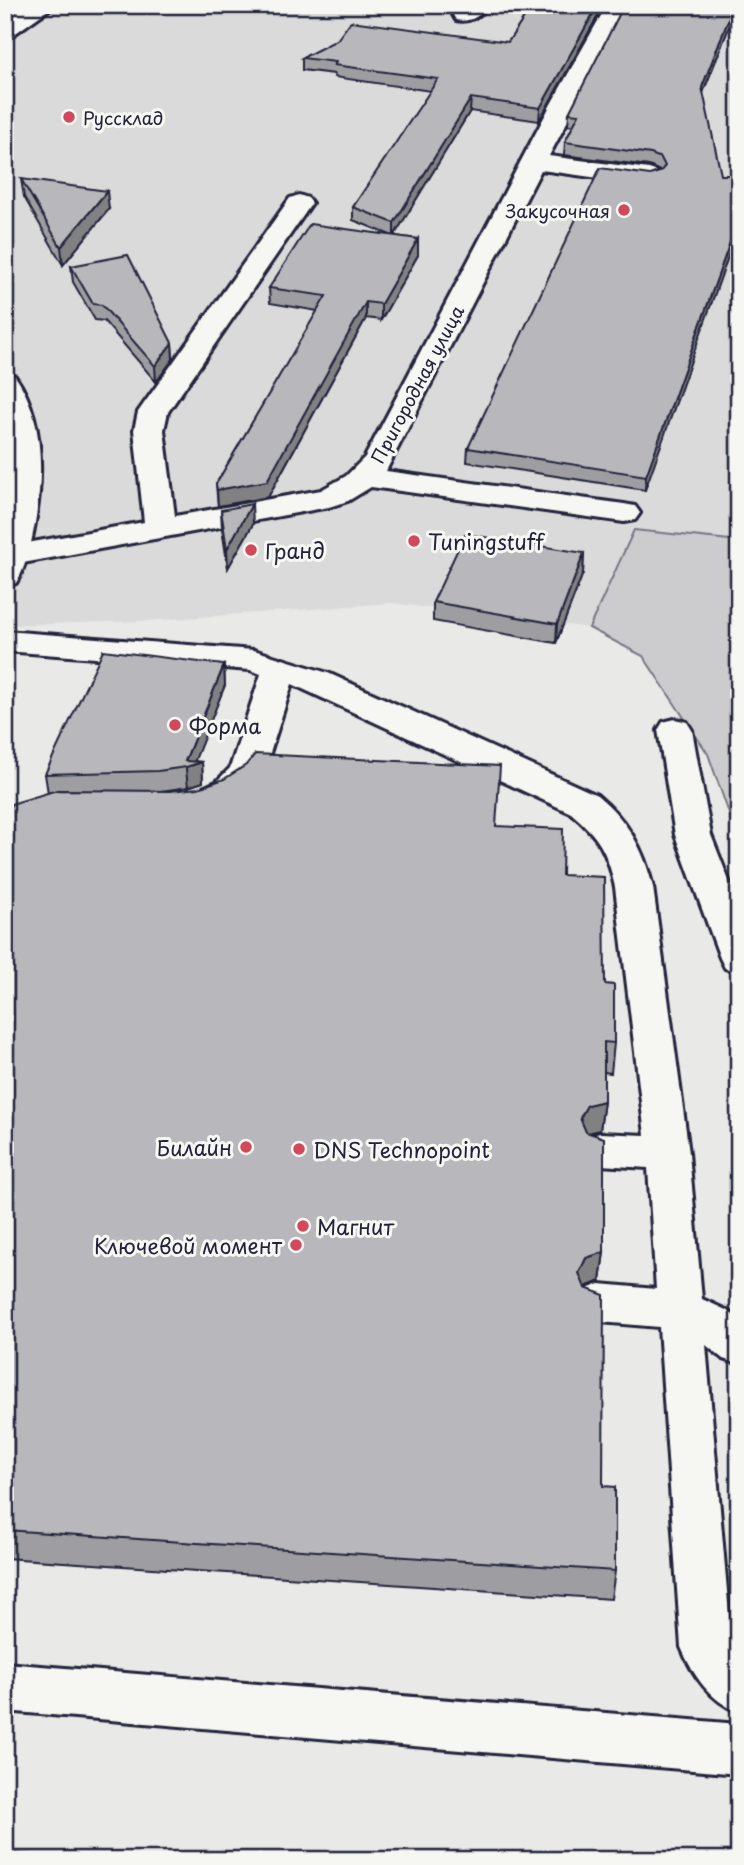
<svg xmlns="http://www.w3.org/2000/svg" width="744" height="1865" font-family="'Playpen Sans',sans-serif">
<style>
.built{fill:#dadada}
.green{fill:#ccccce;stroke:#777784;stroke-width:2}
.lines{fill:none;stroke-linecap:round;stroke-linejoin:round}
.minor-casing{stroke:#22223b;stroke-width:6}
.major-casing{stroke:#22223b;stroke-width:6}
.minor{fill:#f6f6f2;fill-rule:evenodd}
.major{fill:#f6f6f2;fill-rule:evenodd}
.wall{fill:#9e9ea2;stroke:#22223b;stroke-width:2}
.shaded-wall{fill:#818184;stroke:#22223b;stroke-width:2}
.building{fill:#b8b8bc;stroke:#22223b;stroke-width:2}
.poi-dot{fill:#d1495b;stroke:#f6f6f2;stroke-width:2.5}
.labels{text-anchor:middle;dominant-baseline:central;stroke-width:6;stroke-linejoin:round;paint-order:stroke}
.far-poi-label{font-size:18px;fill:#22223b;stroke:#f6f6f2;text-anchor:start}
.far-street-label{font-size:18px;fill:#22223b;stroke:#f6f6f2}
.poi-label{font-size:21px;fill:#22223b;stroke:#f6f6f2;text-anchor:start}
</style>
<rect width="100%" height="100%" fill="#e9e9e7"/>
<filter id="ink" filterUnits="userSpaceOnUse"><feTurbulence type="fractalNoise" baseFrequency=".0143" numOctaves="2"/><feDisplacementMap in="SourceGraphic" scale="14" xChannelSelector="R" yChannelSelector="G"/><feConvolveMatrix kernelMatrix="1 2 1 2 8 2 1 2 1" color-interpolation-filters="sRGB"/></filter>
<g filter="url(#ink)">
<!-- built -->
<path class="built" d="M5,5H739V541L634,530L589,628L391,603L146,621L5,625Z"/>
<!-- green -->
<path class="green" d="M634,530L739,541V842L708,754L643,656L589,628Z"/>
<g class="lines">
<defs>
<g id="minor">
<path d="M463,5H489C481,16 469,23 456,20L453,15Z"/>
<path d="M607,5H629L549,156L649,169L658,172L662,177L658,182L649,185L541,170L386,471L624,504L635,506L640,513L635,520L624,522L371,487L348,501L329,507L12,565L5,563V547L144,522L134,430L138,412L290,198L299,195L308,198L312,203L168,412L164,430L175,516L321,490L346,476L365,457L551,104Z"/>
<path d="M5,631L254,650L328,673L597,795C628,821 643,848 653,887L689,1153L702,1299L726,1310L739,1319V1364L723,1359L706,1345L731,1638L739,1648V1712C711,1702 692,1674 681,1647L659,1327L600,1322L584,1316L578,1303L584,1290L600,1284L656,1289L648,1168L600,1165L585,1161L579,1149L585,1137L600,1133L645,1135L615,887C607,851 599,837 571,813L292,684L264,772C250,794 230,812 203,804L198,796L203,788L216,782L230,768L261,674L250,670L5,651Z"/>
<path d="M675,719L687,722L692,730L711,835L739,906V972L725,968L720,958L675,835L658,730L663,722Z"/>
<path d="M5,1663L739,1724V1774L5,1711Z"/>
</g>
<g id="major">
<path d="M28,5H55L13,35L5,37V20Z"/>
<path d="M5,373L15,376C48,423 43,489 31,543C27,556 24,571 16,583L5,586V513L10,478Z"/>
</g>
</defs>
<!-- minor casing -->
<use href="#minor" class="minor-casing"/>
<!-- major casing -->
<use href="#major" class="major-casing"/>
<!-- minor -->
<use href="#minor" class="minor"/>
<!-- major -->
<use href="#major" class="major"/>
</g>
<!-- wall -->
<g class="wall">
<path d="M533,5H604L539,121L470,111L394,236L418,239V255L381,320L366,318L268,497L218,506L216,484L318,311L270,303L269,288L393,236L353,220V207L431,91L334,77V74L302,70V58L508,42Z"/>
<path d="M735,5L733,17L703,93L645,490L467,462L468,448L650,175L660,171L649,166L564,155L565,142L573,126L568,125L569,113Z"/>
<path d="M21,179L109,209L63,265L24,197Z"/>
<path d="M71,266L172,343L173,359L156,382L104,321L95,320L73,282Z"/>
<path d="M221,510L253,524L228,568L222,529Z"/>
<path d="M584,553L583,573L556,643L433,621V602Z"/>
<path d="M224,665L225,685L194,761L202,762L203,782L188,787L161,791L496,826L562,875L605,984L614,1043L611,1073L604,1072V1101L600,1130L589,1133L604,1252L600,1281L585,1287L603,1486L615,1571L611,1599L5,1558V826L48,793L45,774Z"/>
</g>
<!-- shaded-wall -->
<g class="shaded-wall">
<path d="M598,5H604L539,121L540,108Z"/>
<path d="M720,5H735L715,9Z"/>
<path d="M734,5L733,17L700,100L702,87Z"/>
<path d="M471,98L470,111L394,236V223Z"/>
<path d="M107,191L109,209L63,265L61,247Z"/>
<path d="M739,217V226L645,490L646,476Z"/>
<path d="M418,239V255L381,320V304Z"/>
<path d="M366,302V318L268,497L218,506L217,490Z"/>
<path d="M172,343L173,359L156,382L155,366Z"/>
<path d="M252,504L253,524L228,568L227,549Z"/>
<path d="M584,553L583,573L556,643L557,624Z"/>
<path d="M224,665L225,685L193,765L202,762L203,782L188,787L185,761Z"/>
<path d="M604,1101L600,1130L584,1134L580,1118L587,1105Z"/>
<path d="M604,1252L600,1281L583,1288L579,1273L586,1258Z"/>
</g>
<!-- building -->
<g class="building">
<path d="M533,5H598L540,108L471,98L394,223L353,207L438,79L334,65L336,62L302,58L337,40L351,21L508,42Z"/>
<path d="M624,5H720L715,9L734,5L702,87L721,175H731L739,205V217L646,476L468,448L600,168L650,175L660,172L665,166L661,158L651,154L565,142L579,114L569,113Z"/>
<path d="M21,179L107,191L61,247Z"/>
<path d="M310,224L418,239L381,304L366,302L267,481L217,490L216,484L326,296L269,288Z"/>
<path d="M128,255L172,343L155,366L102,305L93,304L71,266Z"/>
<path d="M252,504L227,549L221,510Z"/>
<path d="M465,534L584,553L557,624L433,602Z"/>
<path d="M103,650L224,665L185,761L202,762L186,767L158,771L45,774Z"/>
<path d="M255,754L500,766L496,826L563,829L562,875L604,877L605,984L614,985V1043L604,1042V1101L587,1105L580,1118L586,1132L604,1138V1252L586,1258L579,1273L585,1288L604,1295L603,1486L615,1487V1571L5,1530V861L10,844H5V826L11,804L57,790L170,791L198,788L224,779L246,765Z"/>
<path d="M5,1853L117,1860H5Z"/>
</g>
</g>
<!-- markers -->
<g class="poi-dot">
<circle cx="69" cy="117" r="7"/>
<circle cx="624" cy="210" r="7"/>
<circle cx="414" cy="541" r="7"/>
<circle cx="251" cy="550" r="7"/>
<circle cx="175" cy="725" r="7"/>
<circle cx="246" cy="1147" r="7"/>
<circle cx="299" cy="1149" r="7"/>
<circle cx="303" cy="1226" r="7"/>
<circle cx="296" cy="1245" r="7"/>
</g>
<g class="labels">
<!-- far-poi labels -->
<g class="far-poi-label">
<text x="83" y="117">Руссклад</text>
<text x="610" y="210" text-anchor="end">Закусочная</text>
</g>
<!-- far-street labels -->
<g class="far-street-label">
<text transform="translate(417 384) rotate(-62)">Пригородная улица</text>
</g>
<!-- poi labels -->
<g class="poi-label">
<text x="428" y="541">Tuningstuff</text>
<text x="265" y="550">Гранд</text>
<text x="189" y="725">Форма</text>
<text x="232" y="1147" text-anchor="end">Билайн</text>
<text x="313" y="1149">DNS Technopoint</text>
<text x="317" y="1226">Магнит</text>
<text x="282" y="1245" text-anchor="end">Ключевой момент</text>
</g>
</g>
<!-- margin -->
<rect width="744" height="1865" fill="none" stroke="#f6f6f2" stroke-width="28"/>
<rect x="14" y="14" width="716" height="1837" fill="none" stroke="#22223b" stroke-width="2.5" filter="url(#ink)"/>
</svg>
